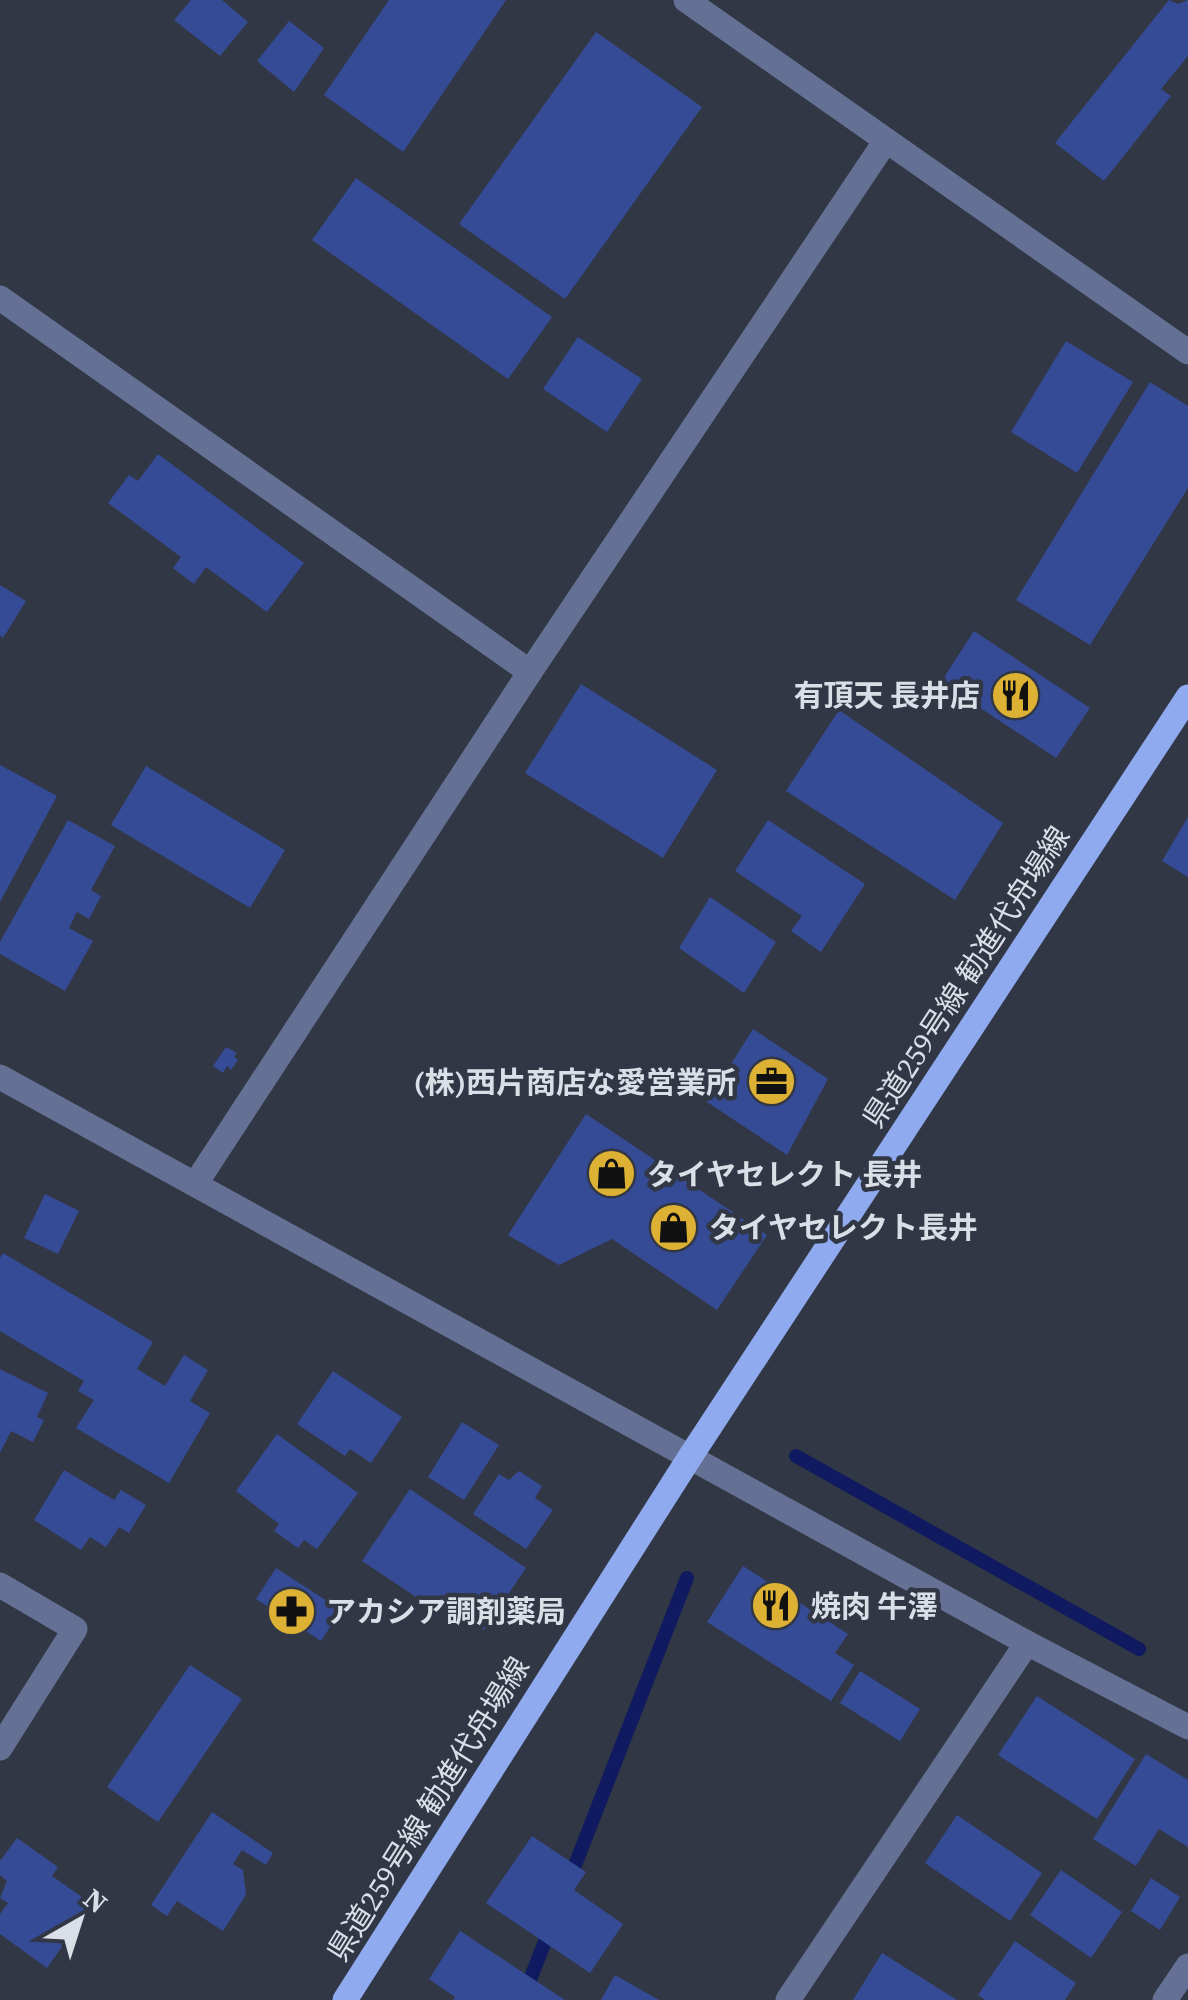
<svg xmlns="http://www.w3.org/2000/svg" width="1188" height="2000" font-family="'Source Serif 4','Noto Sans JP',serif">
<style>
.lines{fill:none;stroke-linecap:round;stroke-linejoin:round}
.stream{stroke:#0f1a61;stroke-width:14}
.building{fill:#364b96}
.minor{stroke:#647194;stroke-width:25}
.major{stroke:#90aaf0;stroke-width:25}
.labels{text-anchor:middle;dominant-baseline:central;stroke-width:9;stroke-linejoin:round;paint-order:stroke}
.poi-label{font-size:30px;font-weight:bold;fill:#dadee6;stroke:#313744;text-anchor:start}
.street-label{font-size:30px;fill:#dadee6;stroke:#313744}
</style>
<rect width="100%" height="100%" fill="#313744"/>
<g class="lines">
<!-- stream -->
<g class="stream">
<path d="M796,1456L1139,1649"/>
<path d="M570,1878L687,1578"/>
<path d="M522,2000L551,1926"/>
</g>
</g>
<!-- building -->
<g class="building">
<path d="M191,0H222L248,22L220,56L174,20Z"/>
<path d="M389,0H506L403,152L324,95Z"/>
<path d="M1169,0L1178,4L1188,0V56L1161,89L1171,96L1104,181L1055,143Z"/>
<path d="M289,21L324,48L294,92L257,61Z"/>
<path d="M596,32L702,107L565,299L459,224Z"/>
<path d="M356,178L552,317L508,379L312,240Z"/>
<path d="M578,337L642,379L607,432L543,389Z"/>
<path d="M1066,341L1133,382L1077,473L1011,432Z"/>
<path d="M1150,382L1188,406V488L1090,645L1016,600Z"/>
<path d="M158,454L304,563L267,612L206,567L194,584L173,568L181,557L108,503L129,475L138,481Z"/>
<path d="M0,585L26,601L3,638L0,636Z"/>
<path d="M974,631L1090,708L1056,758L941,682Z"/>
<path d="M581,684L717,770L663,858L525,773Z"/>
<path d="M839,710L1003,823L955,900L786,791Z"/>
<path d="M0,765L57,796L0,902Z"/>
<path d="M146,766L285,850L250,908L111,825Z"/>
<path d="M1188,817V877L1162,861Z"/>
<path d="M68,820L115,846L91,890L101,896L89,919L77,912L69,928L93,941L65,991L0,954V942Z"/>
<path d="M768,820L865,884L821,952L791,931L802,916L735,871Z"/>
<path d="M710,897L776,942L744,993L679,948Z"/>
<path d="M753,1029L828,1079L787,1155L707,1102Z"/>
<path d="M226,1047L237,1053L234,1057L238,1060L231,1070L227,1066L223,1073L213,1066Z"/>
<path d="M586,1114L767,1235L717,1310L612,1239L559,1265L508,1235Z"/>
<path d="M45,1194L79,1211L58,1254L24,1238Z"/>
<path d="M3,1253L153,1342L137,1369L165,1386L184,1355L208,1370L190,1401L210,1413L169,1483L76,1428L94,1400L78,1391L84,1381L0,1331V1258Z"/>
<path d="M0,1369L48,1393L37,1417L44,1420L33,1442L11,1431L0,1453Z"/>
<path d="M333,1371L402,1417L371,1463L350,1449L345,1456L297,1424Z"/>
<path d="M462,1422L499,1445L464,1500L428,1477Z"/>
<path d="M277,1434L358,1493L317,1549L304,1540L298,1548L274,1531L279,1524L236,1491Z"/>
<path d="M64,1470L114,1500L121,1490L146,1505L129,1533L119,1527L106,1547L90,1537L81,1550L34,1520Z"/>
<path d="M519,1471L542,1486L535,1498L553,1510L526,1549L473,1514L499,1474L509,1480Z"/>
<path d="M410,1489L526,1568L484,1630L437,1598L431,1607L362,1561Z"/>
<path d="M743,1566L848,1634L835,1653L854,1665L831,1701L707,1622Z"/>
<path d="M276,1568L341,1610L321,1641L256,1599Z"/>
<path d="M190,1665L242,1699L158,1822L107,1787Z"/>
<path d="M860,1671L920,1709L900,1741L840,1703Z"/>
<path d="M1037,1696L1135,1759L1097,1819L998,1755Z"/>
<path d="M1146,1754L1188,1780V1847L1159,1829L1136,1866L1093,1839Z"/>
<path d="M212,1812L273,1853L266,1865L242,1850L233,1864L243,1870L246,1895L223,1931L177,1901L167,1916L151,1905Z"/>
<path d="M957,1815L1042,1873L1010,1921L925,1863Z"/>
<path d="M532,1836L586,1872L574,1890L623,1924L590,1973L486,1903Z"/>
<path d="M17,1838L58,1867L52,1876L92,1904L47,1968L0,1934V1914L8,1903L0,1898L7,1881L0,1875V1861Z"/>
<path d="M1061,1870L1122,1912L1091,1958L1030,1915Z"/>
<path d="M1151,1878L1180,1897L1160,1930L1131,1911Z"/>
<path d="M460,1931L565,2000H453L455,1997L429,1979Z"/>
<path d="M1015,1941L1076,1983L1065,2000H985L978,1995Z"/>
<path d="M882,1953L957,2000H853Z"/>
<path d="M615,1975L659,2000H601Z"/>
</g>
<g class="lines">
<!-- minor -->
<g class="minor">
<path d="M686,0L1188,352"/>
<path d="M0,298L530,672"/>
<path d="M0,1077L1027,1643L1188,1727"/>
<path d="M196,1183L530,672L885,142"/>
<path d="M0,1585L75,1629L0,1748"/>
<path d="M788,2000L1027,1643"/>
<path d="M1165,2000L1188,1966"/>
</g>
<!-- major -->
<path class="major" d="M345,2000L690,1457L1188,697"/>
</g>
<!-- icons -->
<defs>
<symbol id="restaurant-disc" viewBox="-11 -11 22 22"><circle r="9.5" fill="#ddb133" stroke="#313744"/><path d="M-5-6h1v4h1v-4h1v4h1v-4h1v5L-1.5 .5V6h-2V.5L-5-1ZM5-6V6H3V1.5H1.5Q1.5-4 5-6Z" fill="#111"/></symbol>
<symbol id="office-disc" viewBox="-11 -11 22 22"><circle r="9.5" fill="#ddb133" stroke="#313744"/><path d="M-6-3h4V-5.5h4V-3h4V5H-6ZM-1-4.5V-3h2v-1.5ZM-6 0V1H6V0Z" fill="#111"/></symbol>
<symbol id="shop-disc" viewBox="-11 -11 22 22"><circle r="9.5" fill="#ddb133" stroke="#313744"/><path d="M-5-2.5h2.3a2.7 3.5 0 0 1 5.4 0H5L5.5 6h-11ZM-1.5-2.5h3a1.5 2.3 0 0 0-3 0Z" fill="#111"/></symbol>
<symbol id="pharmacy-disc" viewBox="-11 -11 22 22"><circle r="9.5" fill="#ddb133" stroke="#313744"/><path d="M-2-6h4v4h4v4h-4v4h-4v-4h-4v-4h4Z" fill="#111"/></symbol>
</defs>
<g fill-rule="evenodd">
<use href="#restaurant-disc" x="988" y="668" width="55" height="55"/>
<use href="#office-disc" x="744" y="1054" width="55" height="55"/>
<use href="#shop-disc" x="584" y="1146" width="55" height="55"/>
<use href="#shop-disc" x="646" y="1200" width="55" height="55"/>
<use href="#restaurant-disc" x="748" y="1578" width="55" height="55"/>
<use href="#pharmacy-disc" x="264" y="1584" width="55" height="55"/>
</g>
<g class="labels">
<!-- poi labels -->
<g class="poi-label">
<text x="980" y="695" text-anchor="end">有頂天 長井店</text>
<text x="736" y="1082" text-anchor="end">(株)西片商店な愛営業所</text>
<text x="647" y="1174">タイヤセレクト 長井</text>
<text x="709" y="1227">タイヤセレクト長井</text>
<text x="811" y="1606">焼肉 牛澤</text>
<text x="326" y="1611">アカシア調剤薬局</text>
</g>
<!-- street labels -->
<g class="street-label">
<text transform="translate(966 977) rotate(-57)">県道259号線 勧進代舟場線</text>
<text transform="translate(428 1809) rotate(-58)">県道259号線 勧進代舟場線</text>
</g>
</g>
<!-- north arrow -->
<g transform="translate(80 1920) rotate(39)" stroke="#313744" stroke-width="8" paint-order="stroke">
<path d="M0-8L18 38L0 25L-18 38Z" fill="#dadee6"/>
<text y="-15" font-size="28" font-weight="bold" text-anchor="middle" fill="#dadee6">N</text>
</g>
</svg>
